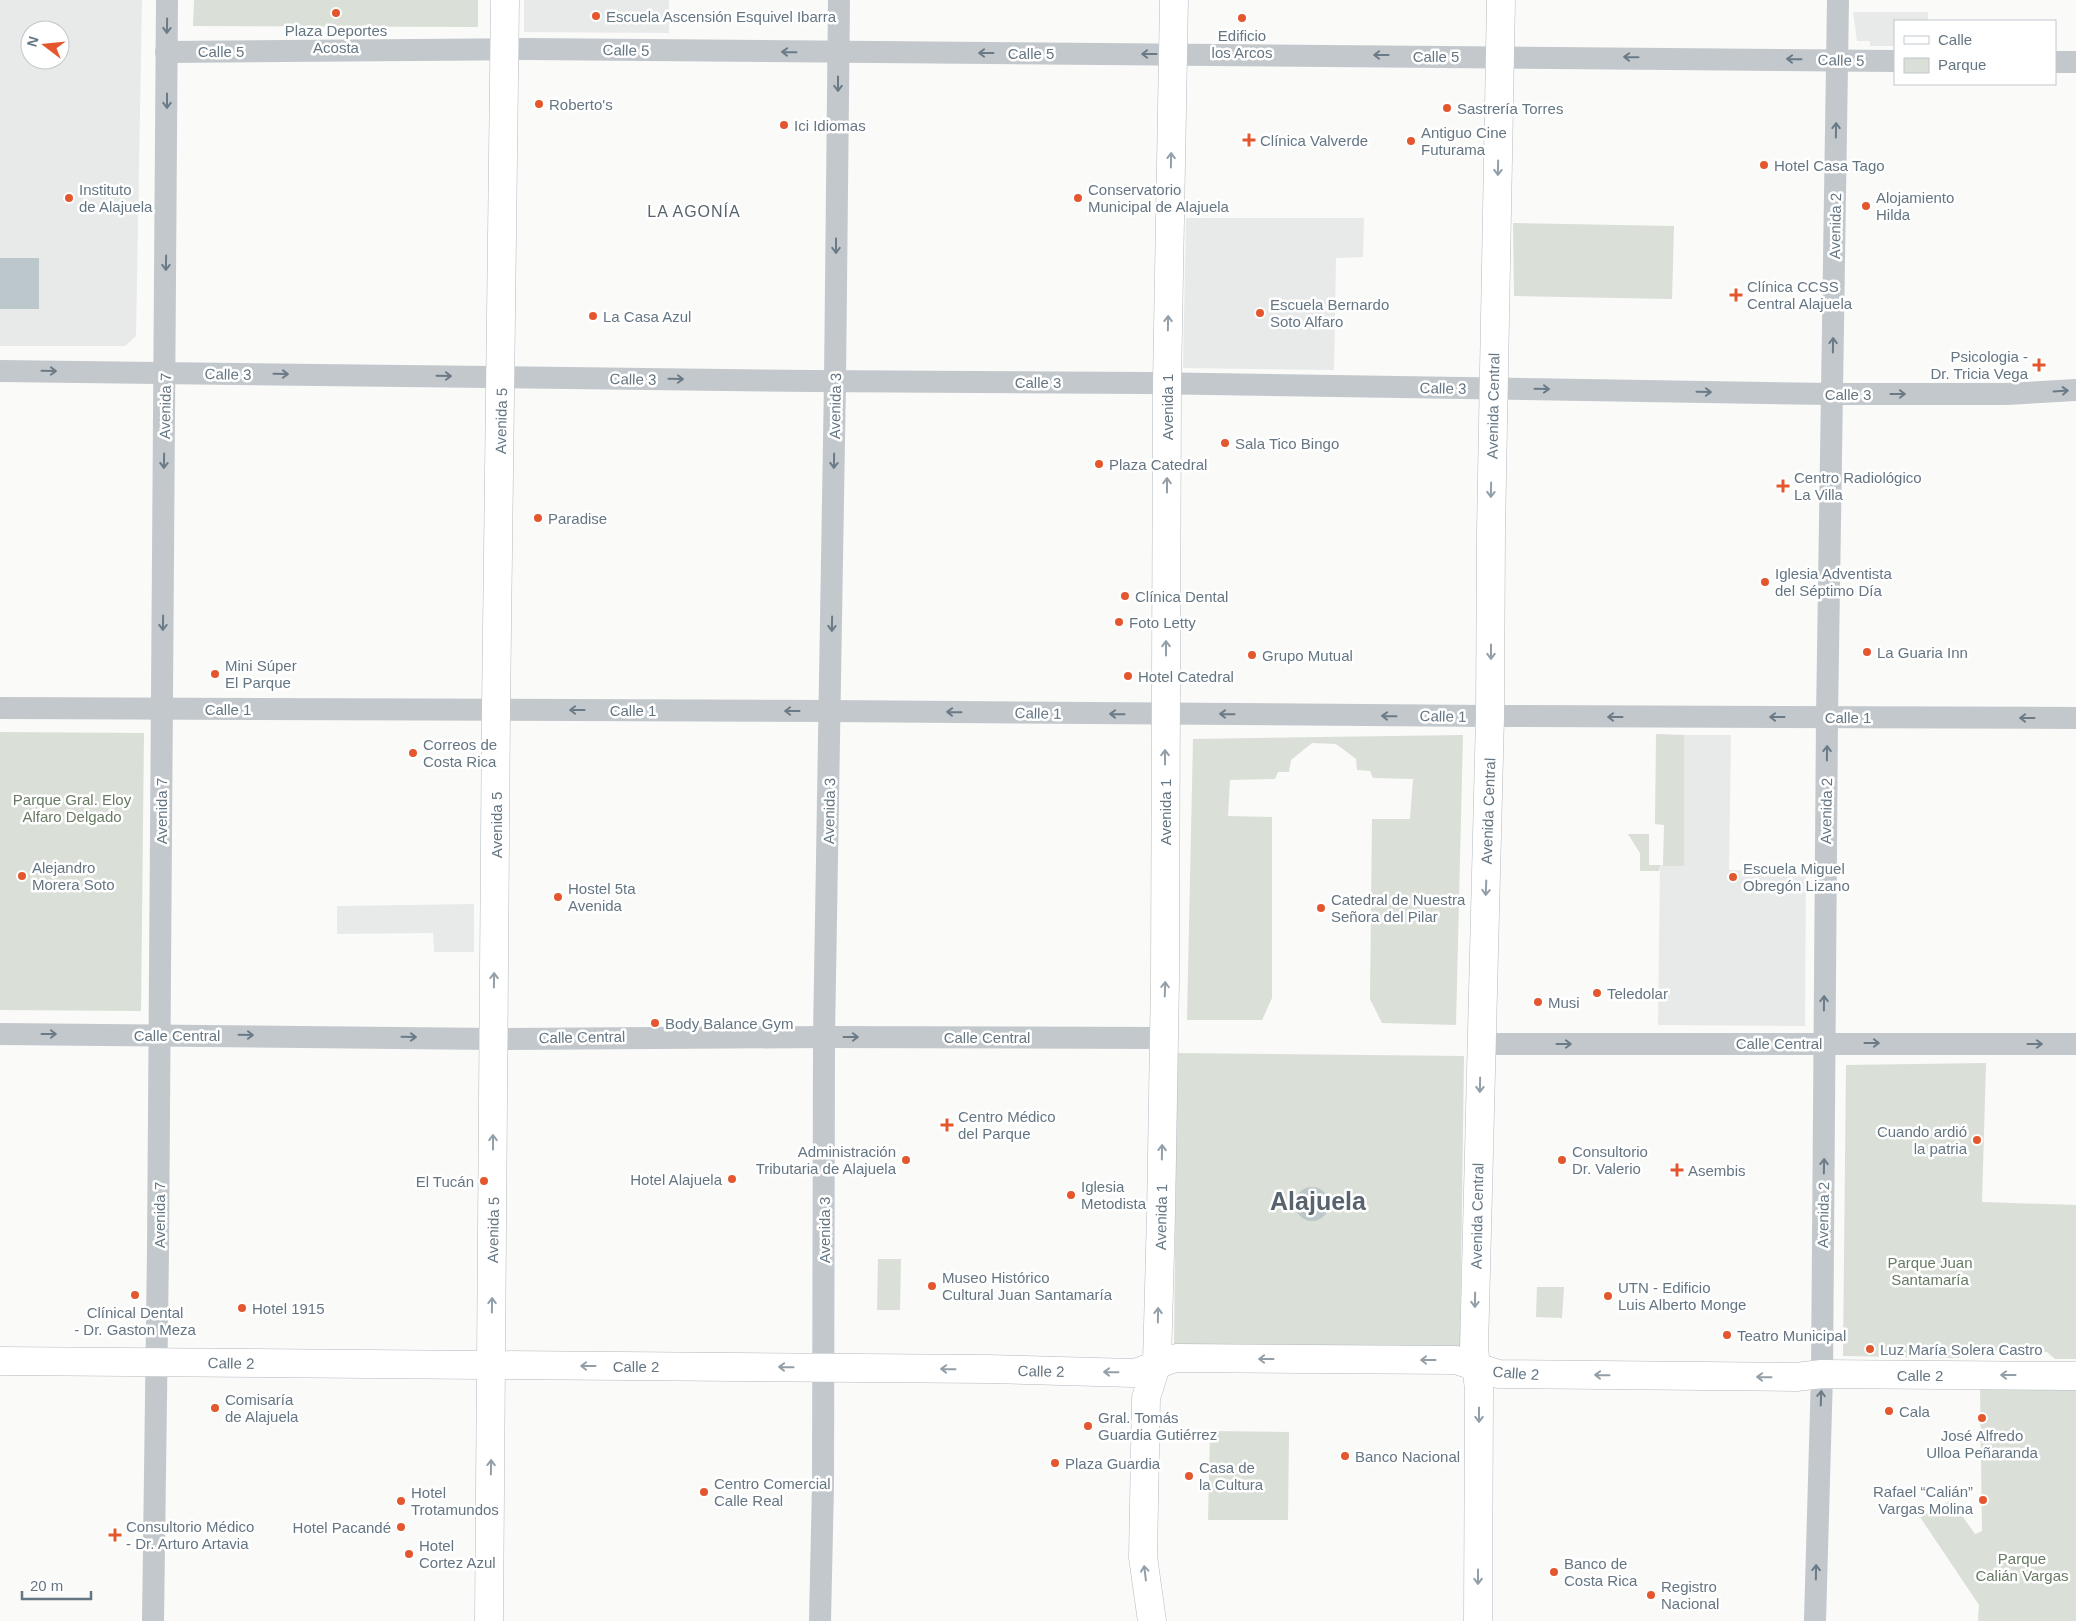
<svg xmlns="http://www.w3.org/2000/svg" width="2076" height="1621" font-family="Arial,sans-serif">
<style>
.built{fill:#e8e9e9;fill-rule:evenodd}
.green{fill:#dadfd7}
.water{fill:#bbc7cb}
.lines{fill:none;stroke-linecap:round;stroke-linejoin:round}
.secondary-casing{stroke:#b3babf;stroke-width:29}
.street{stroke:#c3c8cc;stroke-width:22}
.secondary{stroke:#fff;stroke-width:28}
.oneway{stroke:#6a7a87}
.oneway2{stroke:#939fa8}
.poi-dot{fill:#e4572e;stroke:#fff;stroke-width:2}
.labels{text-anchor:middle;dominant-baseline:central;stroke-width:5;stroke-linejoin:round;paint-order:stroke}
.poi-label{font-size:15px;fill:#657683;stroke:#fff;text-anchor:start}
.street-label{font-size:15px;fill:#657683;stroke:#fff}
.park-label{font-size:15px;fill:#687a64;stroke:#fff}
.neighbourhood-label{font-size:16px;letter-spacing:1px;fill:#57646e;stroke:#fff}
.town-label{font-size:25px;font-weight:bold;fill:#57646e;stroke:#fff}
</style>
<rect width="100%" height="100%" fill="#fafaf8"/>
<!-- built -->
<g class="built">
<path d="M0,0H142L136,336L125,346H0ZM30,30H60V60H30Z"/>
<path d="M524,0H669V33L524,32Z"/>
<path d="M1853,12H1928V21H1895V46H1870V41H1857Z"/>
<path d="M1186,218H1364L1363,257L1336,258L1334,370L1183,368Z"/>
<path d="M1684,735H1731L1729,870L1806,871L1805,1026L1658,1025L1660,865H1684Z"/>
<path d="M474,904V952H434L433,933L337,934V906Z"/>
</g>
<!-- green -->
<g class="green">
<path d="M194,0H478V27L193,26Z"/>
<path d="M1513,223L1674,226L1672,299L1514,296Z"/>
<path d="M0,732L144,733L141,1011L0,1010Z"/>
<path d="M1656,734L1684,735V866H1663L1664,825L1655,824Z"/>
<path d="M1463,735L1456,1025L1382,1023L1370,999L1372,819H1410L1413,779L1373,778L1370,771L1357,770L1356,759L1336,744L1312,743L1291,760L1289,772H1278L1275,779L1230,780L1228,816L1272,817V998L1262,1020H1187L1193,739Z"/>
<path d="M1628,834H1649V865H1660L1659,871H1640V853Z"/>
<path d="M1177,1053L1464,1056L1460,1350L1174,1347Z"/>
<path d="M1986,1063L1982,1202L2076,1205V1359H2055L2047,1352L1965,1351L1959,1358L1843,1356L1846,1065Z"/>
<path d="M878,1259H901L900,1310H877Z"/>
<path d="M1537,1287H1564L1562,1318L1536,1317Z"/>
<path d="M1980,1387L2076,1388V1621H1978L1979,1605L1920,1517L1951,1500L1975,1534L1982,1531Z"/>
<path d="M1210,1431L1289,1432L1288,1520H1208Z"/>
</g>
<!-- water -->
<g class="water">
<rect x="0" y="258" width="39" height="51"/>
<circle cx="1312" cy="1204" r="17"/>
</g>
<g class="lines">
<defs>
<g id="secondary">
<path d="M0,1361L988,1369L1133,1373C1149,1370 1161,1361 1177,1358L1456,1360L1498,1374L1796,1377L1822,1374L2076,1376"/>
<path d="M489,1621L496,710L505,0"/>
<path d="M1152,1621L1143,1557L1146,1398L1157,1363L1161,1214L1165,980L1167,384L1174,0"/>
<path d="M1478,1621L1479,1389L1474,1349L1490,716L1491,531L1501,0"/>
</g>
</defs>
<!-- secondary casing -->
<use href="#secondary" class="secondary-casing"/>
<!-- street -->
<g class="street">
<path d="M166,52L527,49L1895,61"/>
<path d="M2055,62H2076"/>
<path d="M0,371L812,381L1147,383L1832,394H2006L2076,390"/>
<path d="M0,708L831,711L1490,716L2076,718"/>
<path d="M0,1034L494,1039L824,1037L1164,1038"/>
<path d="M1481,1044H2076"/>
<path d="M153,1621L158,1250L167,0"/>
<path d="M820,1621L823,1485L824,1037L835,381L839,0"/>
<path d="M1815,1621L1822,1374L1827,717L1838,0"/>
</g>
<!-- secondary -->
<use href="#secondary" class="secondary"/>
</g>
<!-- one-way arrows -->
<defs><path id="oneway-shaft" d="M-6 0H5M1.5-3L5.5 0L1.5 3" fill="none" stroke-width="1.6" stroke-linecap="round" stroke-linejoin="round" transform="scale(1.25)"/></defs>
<g class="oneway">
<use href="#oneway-shaft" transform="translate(167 26) rotate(91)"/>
<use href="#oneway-shaft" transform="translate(789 52) rotate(-179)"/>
<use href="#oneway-shaft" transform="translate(986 53) rotate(-180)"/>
<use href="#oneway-shaft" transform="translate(1149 54) rotate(-180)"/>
<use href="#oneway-shaft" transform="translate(1381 55) rotate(-180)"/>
<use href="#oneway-shaft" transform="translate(1631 57) rotate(-179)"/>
<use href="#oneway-shaft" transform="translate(1794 59) rotate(-179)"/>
<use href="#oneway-shaft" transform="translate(838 84) rotate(90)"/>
<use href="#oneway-shaft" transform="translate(167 101) rotate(90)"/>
<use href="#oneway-shaft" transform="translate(1836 130) rotate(-89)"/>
<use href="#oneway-shaft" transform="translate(836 246) rotate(90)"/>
<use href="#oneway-shaft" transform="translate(166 263) rotate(91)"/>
<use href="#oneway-shaft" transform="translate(1833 345) rotate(-89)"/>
<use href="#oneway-shaft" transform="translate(49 371) rotate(1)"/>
<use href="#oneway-shaft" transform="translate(281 374) rotate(1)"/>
<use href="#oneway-shaft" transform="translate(444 376) rotate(1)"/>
<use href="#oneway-shaft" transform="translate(676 379) rotate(1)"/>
<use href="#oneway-shaft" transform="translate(1542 389) rotate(1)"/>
<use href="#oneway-shaft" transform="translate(2061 391) rotate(-4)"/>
<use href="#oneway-shaft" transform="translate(1704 392) rotate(1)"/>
<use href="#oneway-shaft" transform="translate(1898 394)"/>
<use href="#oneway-shaft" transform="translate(164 461) rotate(91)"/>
<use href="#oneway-shaft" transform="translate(834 461) rotate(91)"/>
<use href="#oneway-shaft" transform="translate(163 623) rotate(91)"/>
<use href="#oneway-shaft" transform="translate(832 624) rotate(91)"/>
<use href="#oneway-shaft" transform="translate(577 710) rotate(-180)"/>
<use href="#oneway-shaft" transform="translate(792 711) rotate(-180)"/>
<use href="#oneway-shaft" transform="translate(954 712) rotate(-179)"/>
<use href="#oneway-shaft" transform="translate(1117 714) rotate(-179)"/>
<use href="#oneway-shaft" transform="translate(1227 714) rotate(-179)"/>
<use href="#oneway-shaft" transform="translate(1389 716) rotate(-179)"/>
<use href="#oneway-shaft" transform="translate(1615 717) rotate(-180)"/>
<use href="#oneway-shaft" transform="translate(1777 717) rotate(-180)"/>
<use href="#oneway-shaft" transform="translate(2027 718) rotate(-180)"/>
<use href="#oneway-shaft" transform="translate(1827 753) rotate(-89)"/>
<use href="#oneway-shaft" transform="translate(1824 1003) rotate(-89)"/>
<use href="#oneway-shaft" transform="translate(49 1034)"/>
<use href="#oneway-shaft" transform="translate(246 1035) rotate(1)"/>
<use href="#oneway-shaft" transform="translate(409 1037) rotate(1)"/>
<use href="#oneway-shaft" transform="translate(851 1037)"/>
<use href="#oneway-shaft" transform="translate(1872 1043)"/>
<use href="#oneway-shaft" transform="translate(1564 1044)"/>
<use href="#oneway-shaft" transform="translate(2035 1044)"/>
<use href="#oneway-shaft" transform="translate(1824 1166) rotate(-89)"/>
<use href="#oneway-shaft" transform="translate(1821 1398) rotate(-88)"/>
<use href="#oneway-shaft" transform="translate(1816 1572) rotate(-89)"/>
</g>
<g class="oneway2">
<use href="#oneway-shaft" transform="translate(1171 160) rotate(-89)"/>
<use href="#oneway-shaft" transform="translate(1498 168) rotate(91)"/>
<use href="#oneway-shaft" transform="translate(1168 323) rotate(-89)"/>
<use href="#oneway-shaft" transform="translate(1167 485) rotate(-90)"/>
<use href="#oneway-shaft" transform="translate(1491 490) rotate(91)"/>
<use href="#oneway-shaft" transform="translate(1166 648) rotate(-90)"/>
<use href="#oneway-shaft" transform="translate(1491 652) rotate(90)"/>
<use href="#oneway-shaft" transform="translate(1165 757) rotate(-90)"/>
<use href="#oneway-shaft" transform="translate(1486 888) rotate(92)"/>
<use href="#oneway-shaft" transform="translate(494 980) rotate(-89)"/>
<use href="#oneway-shaft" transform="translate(1165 989) rotate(-88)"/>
<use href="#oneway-shaft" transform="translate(1480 1085) rotate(91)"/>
<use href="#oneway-shaft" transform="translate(493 1142) rotate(-90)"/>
<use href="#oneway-shaft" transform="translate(1162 1152) rotate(-89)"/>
<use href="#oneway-shaft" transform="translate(1475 1300) rotate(91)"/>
<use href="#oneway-shaft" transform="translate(492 1305) rotate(-89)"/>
<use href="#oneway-shaft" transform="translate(1158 1315) rotate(-89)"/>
<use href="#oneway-shaft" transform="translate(1266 1359) rotate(-180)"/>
<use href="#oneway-shaft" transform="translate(1428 1360) rotate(-180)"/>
<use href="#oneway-shaft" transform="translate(588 1366) rotate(-180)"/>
<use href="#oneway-shaft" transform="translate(786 1367) rotate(-179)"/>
<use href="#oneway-shaft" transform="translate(948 1369) rotate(-179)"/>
<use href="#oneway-shaft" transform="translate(1111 1372) rotate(-179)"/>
<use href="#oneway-shaft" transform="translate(1602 1375) rotate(-179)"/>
<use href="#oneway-shaft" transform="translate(2008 1375) rotate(-180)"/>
<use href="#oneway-shaft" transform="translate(1764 1377) rotate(-179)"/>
<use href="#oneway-shaft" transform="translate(1479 1415) rotate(90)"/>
<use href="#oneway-shaft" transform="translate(491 1467) rotate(-89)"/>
<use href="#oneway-shaft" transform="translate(1145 1573) rotate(-97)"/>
<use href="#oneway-shaft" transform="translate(1478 1577) rotate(90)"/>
</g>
<!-- markers -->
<g class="poi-dot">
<circle cx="336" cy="13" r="5"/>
<circle cx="596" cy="16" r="5"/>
<circle cx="1242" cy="18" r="5"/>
<circle cx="539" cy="104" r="5"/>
<circle cx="1447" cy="108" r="5"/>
<circle cx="784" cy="125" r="5"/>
<path d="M1246.5 132.5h5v5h5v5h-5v5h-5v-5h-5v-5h5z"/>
<circle cx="1411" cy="141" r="5"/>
<circle cx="1764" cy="165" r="5"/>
<circle cx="69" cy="198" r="5"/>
<circle cx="1078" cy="198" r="5"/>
<circle cx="1866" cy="206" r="5"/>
<path d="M1733.5 287.5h5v5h5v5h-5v5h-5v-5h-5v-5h5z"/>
<circle cx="1260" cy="313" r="5"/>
<circle cx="593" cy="316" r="5"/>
<path d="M2036.5 357.5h5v5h5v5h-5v5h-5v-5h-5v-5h5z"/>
<circle cx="1225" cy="443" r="5"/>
<circle cx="1099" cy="464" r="5"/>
<path d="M1780.5 478.5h5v5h5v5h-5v5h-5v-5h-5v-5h5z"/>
<circle cx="538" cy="518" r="5"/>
<circle cx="1765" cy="582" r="5"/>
<circle cx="1125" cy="596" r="5"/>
<circle cx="1119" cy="622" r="5"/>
<circle cx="1867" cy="652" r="5"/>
<circle cx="1252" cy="655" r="5"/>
<circle cx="215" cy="674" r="5"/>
<circle cx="1128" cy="676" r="5"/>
<circle cx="413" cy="753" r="5"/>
<circle cx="22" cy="876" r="5"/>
<circle cx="1733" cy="877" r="5"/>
<circle cx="558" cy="897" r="5"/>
<circle cx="1321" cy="908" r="5"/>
<circle cx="1597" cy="993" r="5"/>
<circle cx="1538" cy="1002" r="5"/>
<circle cx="655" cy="1023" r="5"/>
<path d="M944.5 1117.5h5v5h5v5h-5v5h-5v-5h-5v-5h5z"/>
<circle cx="1977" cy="1140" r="5"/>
<circle cx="906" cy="1160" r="5"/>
<circle cx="1562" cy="1160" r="5"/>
<path d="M1674.5 1162.5h5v5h5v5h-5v5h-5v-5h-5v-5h5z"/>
<circle cx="732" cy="1179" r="5"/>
<circle cx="484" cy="1181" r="5"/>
<circle cx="1071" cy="1195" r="5"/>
<circle cx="932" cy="1286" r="5"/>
<circle cx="135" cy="1295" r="5"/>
<circle cx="1608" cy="1296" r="5"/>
<circle cx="242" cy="1308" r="5"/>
<circle cx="1727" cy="1335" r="5"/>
<circle cx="1870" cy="1349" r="5"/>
<circle cx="215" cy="1408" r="5"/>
<circle cx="1889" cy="1411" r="5"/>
<circle cx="1982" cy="1418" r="5"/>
<circle cx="1088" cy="1426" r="5"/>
<circle cx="1345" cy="1456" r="5"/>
<circle cx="1055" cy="1463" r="5"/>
<circle cx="1189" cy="1476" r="5"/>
<circle cx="704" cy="1492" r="5"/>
<circle cx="1983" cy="1500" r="5"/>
<circle cx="401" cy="1501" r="5"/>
<circle cx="401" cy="1527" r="5"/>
<path d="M112.5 1527.5h5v5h5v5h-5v5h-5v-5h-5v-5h5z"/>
<circle cx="409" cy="1554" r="5"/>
<circle cx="1554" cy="1572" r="5"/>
<circle cx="1651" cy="1595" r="5"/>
</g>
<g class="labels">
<!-- poi labels -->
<g class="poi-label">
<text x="606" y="16">Escuela Ascensión Esquivel Ibarra</text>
<text x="336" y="30" text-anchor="middle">Plaza Deportes<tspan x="336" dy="17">Acosta</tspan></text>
<text x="1242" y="35" text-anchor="middle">Edificio<tspan x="1242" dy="17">los Arcos</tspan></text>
<text x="549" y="104">Roberto's</text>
<text x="1457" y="108">Sastrería Torres</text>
<text x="794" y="125">Ici Idiomas</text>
<text x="1421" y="132">Antiguo Cine<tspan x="1421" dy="17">Futurama</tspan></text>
<text x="1260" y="140">Clínica Valverde</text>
<text x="1774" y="165">Hotel Casa Tago</text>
<text x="79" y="189">Instituto<tspan x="79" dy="17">de Alajuela</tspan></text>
<text x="1088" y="189">Conservatorio<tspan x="1088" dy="17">Municipal de Alajuela</tspan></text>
<text x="1876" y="197">Alojamiento<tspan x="1876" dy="17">Hilda</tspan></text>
<text x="1747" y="286">Clínica CCSS<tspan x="1747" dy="17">Central Alajuela</tspan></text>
<text x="1270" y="304">Escuela Bernardo<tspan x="1270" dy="17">Soto Alfaro</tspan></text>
<text x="603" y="316">La Casa Azul</text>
<text x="2028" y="356" text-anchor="end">Psicologia -<tspan x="2028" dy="17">Dr. Tricia Vega</tspan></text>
<text x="1235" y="443">Sala Tico Bingo</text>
<text x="1109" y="464">Plaza Catedral</text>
<text x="1794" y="477">Centro Radiológico<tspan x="1794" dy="17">La Villa</tspan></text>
<text x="548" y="518">Paradise</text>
<text x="1775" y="573">Iglesia Adventista<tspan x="1775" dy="17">del Séptimo Día</tspan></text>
<text x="1135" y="596">Clínica Dental</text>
<text x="1129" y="622">Foto Letty</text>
<text x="1877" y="652">La Guaria Inn</text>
<text x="1262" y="655">Grupo Mutual</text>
<text x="225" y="665">Mini Súper<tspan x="225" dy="17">El Parque</tspan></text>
<text x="1138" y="676">Hotel Catedral</text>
<text x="423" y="744">Correos de<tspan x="423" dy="17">Costa Rica</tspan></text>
<text x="32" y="867">Alejandro<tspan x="32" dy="17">Morera Soto</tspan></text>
<text x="1743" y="868">Escuela Miguel<tspan x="1743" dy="17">Obregón Lizano</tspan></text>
<text x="568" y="888">Hostel 5ta<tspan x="568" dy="17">Avenida</tspan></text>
<text x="1331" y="899">Catedral de Nuestra<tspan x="1331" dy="17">Señora del Pilar</tspan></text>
<text x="1607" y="993">Teledolar</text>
<text x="1548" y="1002">Musi</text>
<text x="665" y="1023">Body Balance Gym</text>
<text x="958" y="1116">Centro Médico<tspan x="958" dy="17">del Parque</tspan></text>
<text x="1967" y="1131" text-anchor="end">Cuando ardió<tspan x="1967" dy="17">la patria</tspan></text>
<text x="896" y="1151" text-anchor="end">Administración<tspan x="896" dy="17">Tributaria de Alajuela</tspan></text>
<text x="1572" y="1151">Consultorio<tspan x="1572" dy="17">Dr. Valerio</tspan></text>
<text x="1688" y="1170">Asembis</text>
<text x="722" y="1179" text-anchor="end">Hotel Alajuela</text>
<text x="474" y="1181" text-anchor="end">El Tucán</text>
<text x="1081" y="1186">Iglesia<tspan x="1081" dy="17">Metodista</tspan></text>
<text x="942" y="1277">Museo Histórico<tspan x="942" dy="17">Cultural Juan Santamaría</tspan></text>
<text x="1618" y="1287">UTN - Edificio<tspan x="1618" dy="17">Luis Alberto Monge</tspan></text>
<text x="252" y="1308">Hotel 1915</text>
<text x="135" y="1312" text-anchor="middle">Clínical Dental<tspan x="135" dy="17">- Dr. Gaston Meza</tspan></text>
<text x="1737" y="1335">Teatro Municipal</text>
<text x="1880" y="1349">Luz María Solera Castro</text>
<text x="225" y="1399">Comisaría<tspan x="225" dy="17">de Alajuela</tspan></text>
<text x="1899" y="1411">Cala</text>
<text x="1098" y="1417">Gral. Tomás<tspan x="1098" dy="17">Guardia Gutiérrez</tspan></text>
<text x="1982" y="1435" text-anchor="middle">José Alfredo<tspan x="1982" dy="17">Ulloa Peñaranda</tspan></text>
<text x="1355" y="1456">Banco Nacional</text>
<text x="1065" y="1463">Plaza Guardia</text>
<text x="1199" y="1467">Casa de<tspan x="1199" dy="17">la Cultura</tspan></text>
<text x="714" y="1483">Centro Comercial<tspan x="714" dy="17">Calle Real</tspan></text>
<text x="1973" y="1491" text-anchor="end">Rafael “Calián”<tspan x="1973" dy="17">Vargas Molina</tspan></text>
<text x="411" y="1492">Hotel<tspan x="411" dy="17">Trotamundos</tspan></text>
<text x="126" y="1526">Consultorio Médico<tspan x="126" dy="17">- Dr. Arturo Artavia</tspan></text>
<text x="391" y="1527" text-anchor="end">Hotel Pacandé</text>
<text x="419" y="1545">Hotel<tspan x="419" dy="17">Cortez Azul</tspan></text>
<text x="1564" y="1563">Banco de<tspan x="1564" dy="17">Costa Rica</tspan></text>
<text x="1661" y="1586">Registro<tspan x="1661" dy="17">Nacional</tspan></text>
</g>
<!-- street labels -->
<g class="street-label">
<text transform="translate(626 50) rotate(1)">Calle 5</text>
<text x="221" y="51">Calle 5</text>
<text x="1031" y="53">Calle 5</text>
<text x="1436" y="56">Calle 5</text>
<text transform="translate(1841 60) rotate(1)">Calle 5</text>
<text transform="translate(1835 226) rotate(-89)">Avenida 2</text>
<text transform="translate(228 374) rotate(1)">Calle 3</text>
<text transform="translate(633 379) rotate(1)">Calle 3</text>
<text x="1038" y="382">Calle 3</text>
<text transform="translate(1443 388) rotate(1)">Calle 3</text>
<text x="1848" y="394">Calle 3</text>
<text transform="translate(165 406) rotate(-89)">Avenida 7</text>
<text transform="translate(835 406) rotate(-89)">Avenida 3</text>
<text transform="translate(1493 406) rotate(-89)">Avenida Central</text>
<text transform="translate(1167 407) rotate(-90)">Avenida 1</text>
<text transform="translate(501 421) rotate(-89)">Avenida 5</text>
<text x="228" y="709">Calle 1</text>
<text x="633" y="710">Calle 1</text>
<text transform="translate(1038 713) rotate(1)">Calle 1</text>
<text transform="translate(1443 716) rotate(1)">Calle 1</text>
<text x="1848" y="717">Calle 1</text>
<text transform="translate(161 811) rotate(-90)">Avenida 7</text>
<text transform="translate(829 811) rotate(-89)">Avenida 3</text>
<text transform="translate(1488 811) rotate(-88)">Avenida Central</text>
<text transform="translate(1826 811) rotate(-89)">Avenida 2</text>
<text transform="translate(1165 812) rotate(-90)">Avenida 1</text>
<text transform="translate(496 825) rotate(-90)">Avenida 5</text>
<text x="177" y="1035">Calle Central</text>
<text transform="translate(582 1037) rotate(-1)">Calle Central</text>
<text x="987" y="1037">Calle Central</text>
<text x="1779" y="1043">Calle Central</text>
<text transform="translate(159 1215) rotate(-90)">Avenida 7</text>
<text transform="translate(1823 1215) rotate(-89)">Avenida 2</text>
<text transform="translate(1477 1216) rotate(-89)">Avenida Central</text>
<text transform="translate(1161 1217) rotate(-89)">Avenida 1</text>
<text transform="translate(493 1230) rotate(-89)">Avenida 5</text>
<text transform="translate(824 1230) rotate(-90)">Avenida 3</text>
<text transform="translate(231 1363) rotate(1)">Calle 2</text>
<text x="636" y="1366">Calle 2</text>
<text transform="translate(1041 1371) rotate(1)">Calle 2</text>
<text transform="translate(1516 1373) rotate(4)">Calle 2</text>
<text x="1920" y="1375">Calle 2</text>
</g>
<!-- park labels -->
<g class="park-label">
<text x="72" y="799">Parque Gral. Eloy<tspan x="72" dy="17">Alfaro Delgado</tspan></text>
<text x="1930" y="1262">Parque Juan<tspan x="1930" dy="17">Santamaría</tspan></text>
<text x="2022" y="1558">Parque<tspan x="2022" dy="17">Calián Vargas</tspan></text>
</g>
<!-- neighbourhood labels -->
<g class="neighbourhood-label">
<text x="694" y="211">LA AGONÍA</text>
</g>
<!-- town labels -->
<g class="town-label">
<text x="1318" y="1201">Alajuela</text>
</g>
</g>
<!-- legend -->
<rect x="1894" y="20" width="162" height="65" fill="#ffffff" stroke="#c1c8cd"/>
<rect x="1904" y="36" width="25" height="8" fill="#ffffff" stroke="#c1c8cd"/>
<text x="1938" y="45" font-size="15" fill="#657683">Calle</text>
<rect x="1904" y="58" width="25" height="15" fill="#dadfd7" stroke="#c1c8cd"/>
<text x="1938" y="70" font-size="15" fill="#657683">Parque</text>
<!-- north arrow -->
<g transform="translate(45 45) rotate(286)"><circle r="24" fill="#ffffff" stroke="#c1c8cd"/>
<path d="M0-4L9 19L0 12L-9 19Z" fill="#e4572e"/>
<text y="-8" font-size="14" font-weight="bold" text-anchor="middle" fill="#657683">N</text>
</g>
<!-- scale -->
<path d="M22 1591v8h69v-8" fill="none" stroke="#657683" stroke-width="2.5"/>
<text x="30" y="1591" font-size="15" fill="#657683" stroke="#ffffff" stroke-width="4" paint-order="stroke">20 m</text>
</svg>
